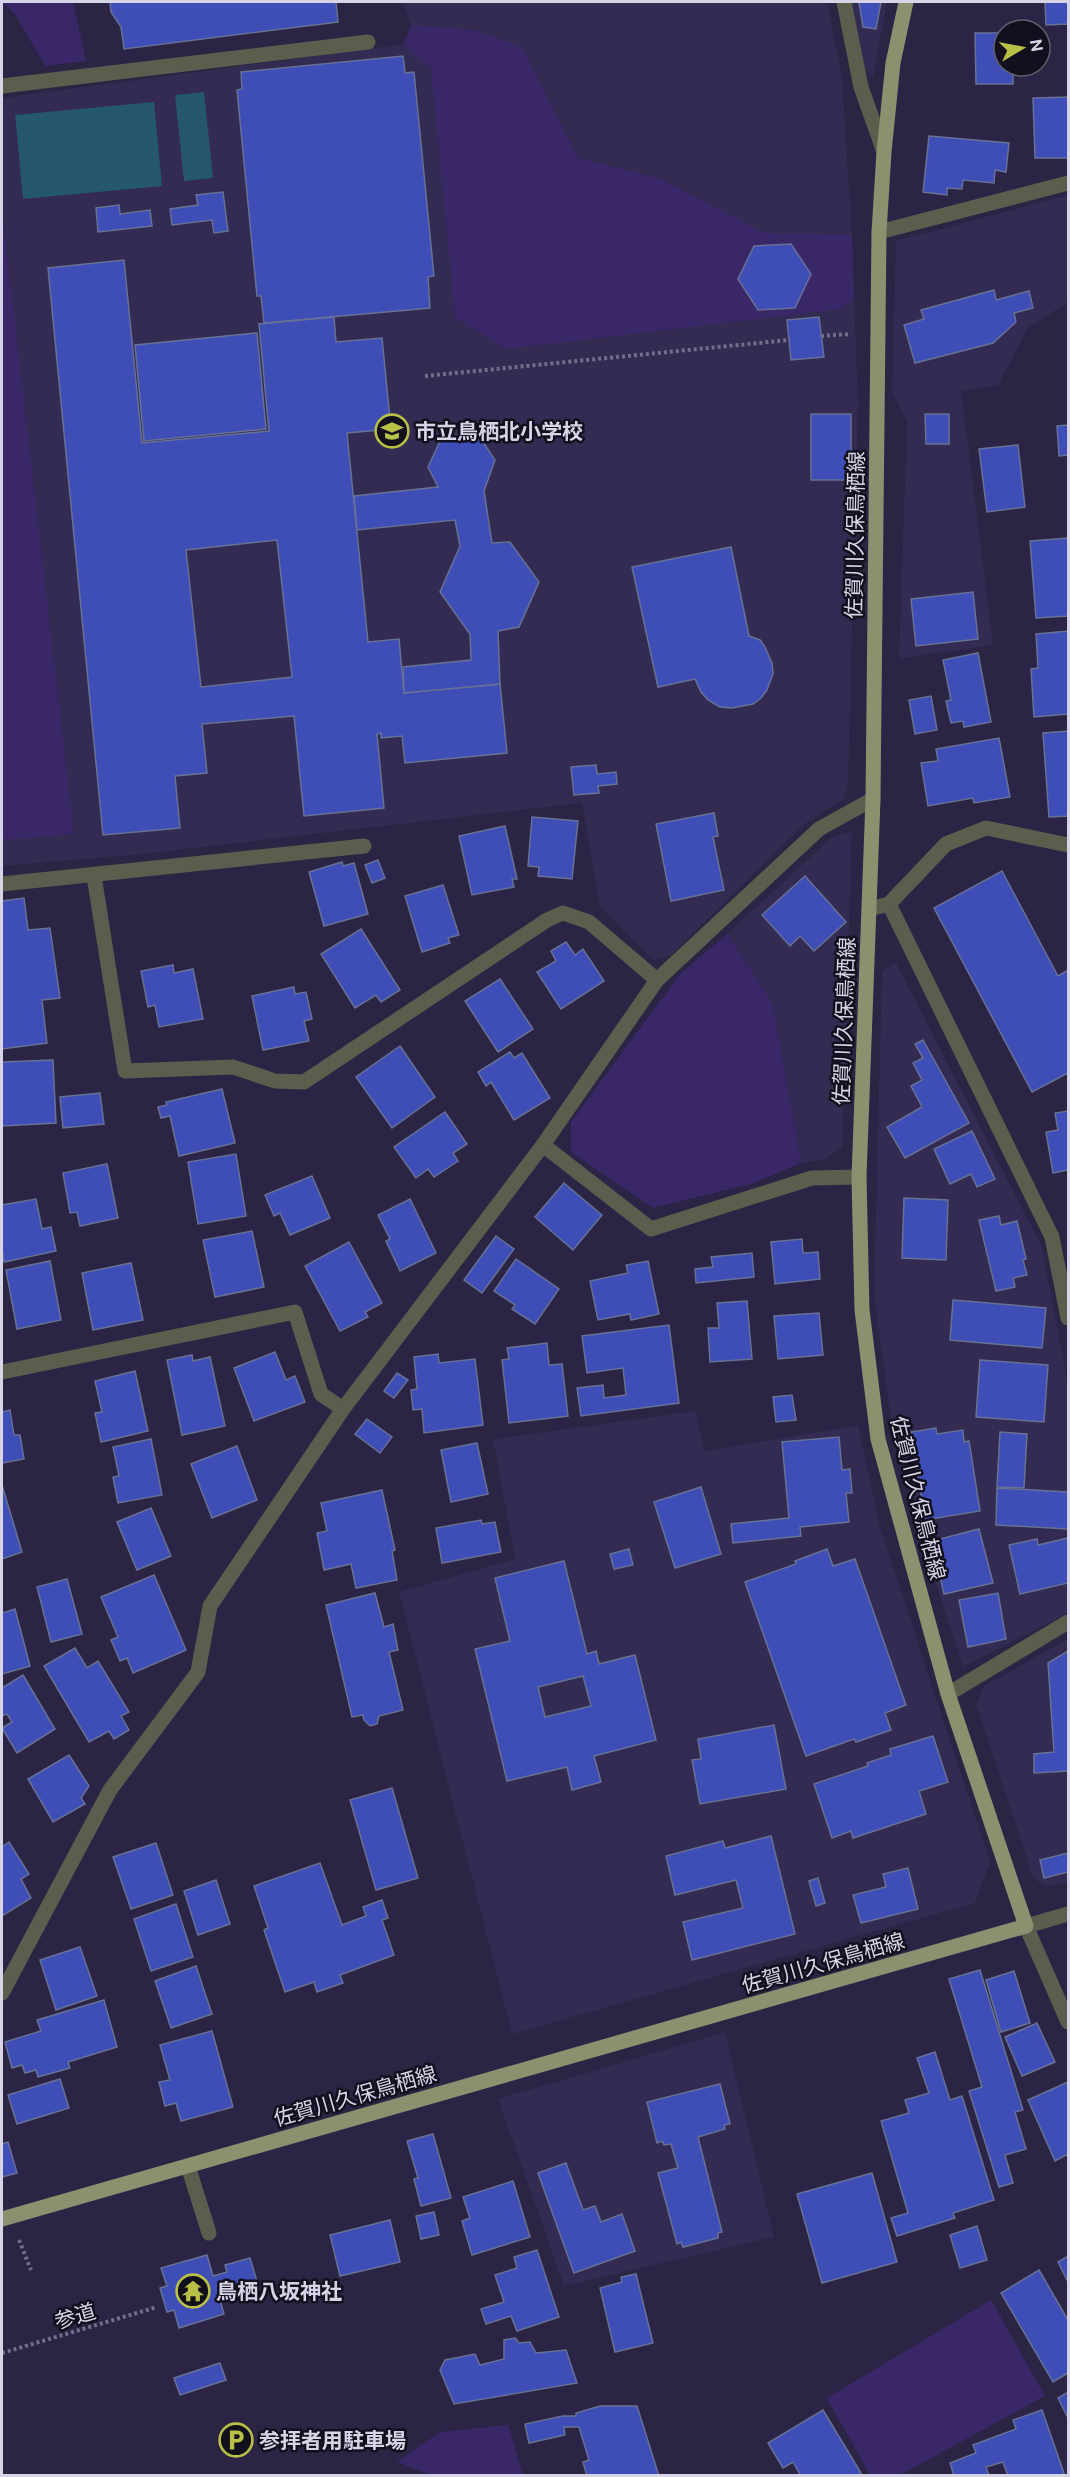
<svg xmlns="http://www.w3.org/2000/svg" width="1070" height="2477" font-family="'Public Sans','Noto Sans JP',sans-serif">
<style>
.built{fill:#332b51}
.green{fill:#392768}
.water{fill:#25576f}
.building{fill:#3f4eb7;stroke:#677195;stroke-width:1.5;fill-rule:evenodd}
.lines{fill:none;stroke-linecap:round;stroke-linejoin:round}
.path{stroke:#736e89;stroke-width:4;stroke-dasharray:3 3;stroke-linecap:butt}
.minor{stroke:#5c5d4d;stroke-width:15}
.major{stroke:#8c906e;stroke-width:15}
.labels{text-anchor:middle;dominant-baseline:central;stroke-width:5;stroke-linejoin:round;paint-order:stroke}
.poi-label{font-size:21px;font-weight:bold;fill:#d7d4e8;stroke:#13101e;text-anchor:start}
.street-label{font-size:21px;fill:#d7d4e8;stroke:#13101e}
</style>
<rect width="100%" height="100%" fill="#2b2444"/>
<!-- built -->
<g class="built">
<path d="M403,2H827L842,78L852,235L858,405L848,783L844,799L806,823L671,955L654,960L600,906L582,803L143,854L2,866V98L404,44L411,25Z"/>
<path d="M850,2H887L873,77L861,66Z"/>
<path d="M1068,195V302L1028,328L998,385L961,391L993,645L899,659L907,422L892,392L896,241Z"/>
<path d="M852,831L842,1147L826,1159L801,1163L773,1004L727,934L832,837Z"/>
<path d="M896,963L1042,1247L1068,1385V1613L963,1667L916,1523L890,1413L874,1294L882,971Z"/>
<path d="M696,1411L704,1451L858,1425L880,1527L990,1862L975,1903L512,2034L399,1592L515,1559L493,1439Z"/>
<path d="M1068,1639V1882L1045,1887L1033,1877L976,1704L984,1686Z"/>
<path d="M725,2032L774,2237L564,2286L498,2099Z"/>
</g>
<!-- green -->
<g class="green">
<path d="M3,2H73L86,61L45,66L15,14Z"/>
<path d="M411,25L474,30L522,47L578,158L661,179L764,233L852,235L854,298L841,309L505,349L455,317L431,69L404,44Z"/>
<path d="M2,211L74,834L2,840Z"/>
<path d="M727,934L773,1004L801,1163L751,1184L653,1208L571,1152V1122L680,974Z"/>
<path d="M991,2300L1045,2396L900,2475H870L827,2398Z"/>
<path d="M508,2425L523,2475H431L397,2462L440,2432Z"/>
</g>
<!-- water -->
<g class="water">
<path d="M204,92L213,178L184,181L175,95Z"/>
<path d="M154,102L162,186L23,199L15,115Z"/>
</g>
<!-- building -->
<g class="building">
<path d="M110,2H336L338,22L124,49L121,27L111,12Z"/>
<path d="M859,2H881L876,29L863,27Z"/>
<path d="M1045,2H1068V24L1046,25Z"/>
<path d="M975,33H1004V66H1013V84H976Z"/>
<path d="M403,56L405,73L414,72L434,276L428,277L430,308L264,323L261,296H257L237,90L242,89L241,72Z"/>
<path d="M1068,97V158H1035L1033,98Z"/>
<path d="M929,136L1009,143L1006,172L995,170L994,183L963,180L962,189L947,188V195L923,192Z"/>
<path d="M223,192L228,231L214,233L212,220L172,225L170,209L198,205L196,195Z"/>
<path d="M119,205L120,214L150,210L152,226L98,232L96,208Z"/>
<path d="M791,244L811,274L795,308L758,310L738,279L754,246Z"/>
<path d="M124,260L142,443L269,431L259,324L334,317L336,342L382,338L391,429L347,433L368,642L399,639L404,693L500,684L507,753L405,763L402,736L381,738V733L377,734L384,808L304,816L294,716L202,724L207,773L175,776L180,828L103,835L48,268ZM277,540L292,677L201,687L186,550Z"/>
<path d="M994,290L996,300L1029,291L1033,308L1014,313L1016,322L993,343L915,363L904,325L924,319L921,310Z"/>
<path d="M819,317L824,357L791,360L787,320Z"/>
<path d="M257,333L266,429L144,441L135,345Z"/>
<rect x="811" y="414" width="40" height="66"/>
<path d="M925,414H949V444H926Z"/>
<path d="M1068,425V455L1059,456L1057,426Z"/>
<path d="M477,433L495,460L484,491L492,543L510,542L539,582L519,627L498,631L500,684L404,693L403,667L471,660L470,634L440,592L460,546L455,520L357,530L354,496L438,487L428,467L442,437Z"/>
<path d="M1018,445L1025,507L987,512L979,449Z"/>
<path d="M1068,538V616L1036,618L1030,541Z"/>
<path d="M731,547L749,636L760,640L765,647L772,663L773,674L767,690L761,698L753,704L732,708L720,707L708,700L701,692L695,679L658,687L632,567Z"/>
<path d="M973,592L978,639L916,646L911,599Z"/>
<path d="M1068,631V714L1034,717L1031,669L1038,668L1036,634Z"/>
<path d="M978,653L991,722L964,727L963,721L951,723L946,701L951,700L943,660Z"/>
<path d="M931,696L937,730L915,734L909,700Z"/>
<path d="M1068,731V816L1049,817L1043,733Z"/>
<path d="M999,738L1010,797L974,803L973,798L928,806L921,763L938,761L936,749Z"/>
<path d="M596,765L597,774L616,772L617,784L598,786L599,793L574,795L571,767Z"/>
<path d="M714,813L718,836L713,837L724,890L671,901L656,824Z"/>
<path d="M532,817L578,821L572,879L538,876L539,867L528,866Z"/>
<path d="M505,826L517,879H512L514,887L472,895L459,836Z"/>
<path d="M378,860L385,878L372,883L365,865Z"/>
<path d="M342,862L343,866L354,863L368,914L324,926L309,872Z"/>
<path d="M1002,871L1058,976L1068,970V1073L1032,1092L934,908Z"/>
<path d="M805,876L846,922L814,951L800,936L790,946L762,915Z"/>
<path d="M443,885L459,935L448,938L450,943L422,952L405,896Z"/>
<path d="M24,898L28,930L50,928L60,998L42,1000L47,1043L2,1049V901Z"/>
<path d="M361,929L400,990L381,1002L376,995L355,1008L321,954Z"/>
<path d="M566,942L575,955L583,949L604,981L561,1009L537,972L556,961L551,951Z"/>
<path d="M173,965L174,973L193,969L203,1019L159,1027L155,1005L148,1007L141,971Z"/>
<path d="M500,979L533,1029L498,1052L465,1001Z"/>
<path d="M294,987L295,994L306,992L312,1019L304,1021L309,1041L263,1050L252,996Z"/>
<path d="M923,1040L969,1123L905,1158L887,1127L922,1107L911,1086L922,1080L913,1063L923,1058L915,1044Z"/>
<path d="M400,1046L435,1097L392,1128L356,1077Z"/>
<path d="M510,1052L514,1058L522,1053L550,1098L514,1120L491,1082L486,1086L478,1072Z"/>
<path d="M53,1060L56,1123L2,1126V1062Z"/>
<path d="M222,1089L235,1143L179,1156L170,1116L161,1118L158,1107L167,1105L166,1102Z"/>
<path d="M100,1093L104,1124L63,1128L60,1097Z"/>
<path d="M1068,1111V1170L1053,1173L1046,1132L1058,1130L1055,1113Z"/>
<path d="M445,1112L467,1144L453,1153L458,1161L434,1177L428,1169L416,1178L394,1147Z"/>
<path d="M972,1131L995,1179L977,1187L971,1174L950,1184L934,1149Z"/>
<path d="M236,1154L246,1216L198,1224L188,1162Z"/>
<path d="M107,1164L118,1218L80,1226L77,1212L70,1213L63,1173Z"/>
<path d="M312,1176L330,1218L290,1235L280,1213L274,1216L265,1195Z"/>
<path d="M564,1183L602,1215L573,1250L535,1217Z"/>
<path d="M904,1198L948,1200L946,1260L902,1258Z"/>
<path d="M36,1199L42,1229L51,1227L56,1251L4,1262L2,1247V1205Z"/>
<path d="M410,1199L436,1253L400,1271L386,1241L390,1239L378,1215Z"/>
<path d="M999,1216L1001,1225L1017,1221L1026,1259L1023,1260L1027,1275L1013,1278L1015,1287L996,1291L979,1220Z"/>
<path d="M252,1231L264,1287L215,1297L203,1240Z"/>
<path d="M496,1236L514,1249L482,1293L464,1280Z"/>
<path d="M802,1239L803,1253L818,1252L820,1279L775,1284L771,1242Z"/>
<path d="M349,1242L382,1303L365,1312L368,1317L340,1331L305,1266Z"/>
<path d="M752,1253L754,1277L696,1283L695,1269L713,1267L711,1257Z"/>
<path d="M516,1259L559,1289L535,1324L512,1309L515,1305L494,1291Z"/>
<path d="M50,1261L61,1320L17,1329L6,1270Z"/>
<path d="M648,1261L659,1314L631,1320L630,1314L598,1320L590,1281L628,1273L626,1265Z"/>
<path d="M131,1263L143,1320L93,1330L82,1273Z"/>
<path d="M953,1300L1046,1308L1042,1348L950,1340Z"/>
<path d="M747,1301L752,1359L710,1362L708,1328H719L717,1303Z"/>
<path d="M819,1313L823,1355L778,1359L774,1316Z"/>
<path d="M669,1325L679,1403L581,1416L577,1388L603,1385L604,1398L626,1395L623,1368L587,1373L582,1336Z"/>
<path d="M547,1343L549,1365L562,1364L568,1416L509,1423L502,1360L509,1359L507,1348Z"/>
<path d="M275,1352L286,1380L295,1376L305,1402L254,1421L234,1368Z"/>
<path d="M438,1354L439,1363L475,1359L483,1425L424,1433L422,1409L413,1410L411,1390L417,1389L414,1357Z"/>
<path d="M192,1355L193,1361L210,1357L225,1426L182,1435L167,1360Z"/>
<path d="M980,1360L1048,1365L1044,1422L976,1417Z"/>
<path d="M135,1371L148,1431L101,1442L95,1413L102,1412L95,1381Z"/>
<path d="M397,1373L408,1380L394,1398L384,1391Z"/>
<path d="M792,1395L796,1420L776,1422L773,1397Z"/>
<path d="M10,1410L14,1435H20L24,1459L2,1463V1412Z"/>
<path d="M367,1419L392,1437L380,1453L355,1434Z"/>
<path d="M936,1428L937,1434L963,1430L964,1442L969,1441L980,1511L925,1520L911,1432Z"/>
<path d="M1000,1432L1027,1434L1024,1488L997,1487Z"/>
<path d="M839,1437L842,1470L850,1469L852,1493H846L849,1522L800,1527L801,1536L733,1543L731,1524L789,1518L782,1442Z"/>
<path d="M151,1439L162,1495L118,1503L113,1477L119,1476L113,1447Z"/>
<path d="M477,1443L488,1494L451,1502L441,1450Z"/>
<path d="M237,1446L257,1500L212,1518L191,1464Z"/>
<path d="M2,1485L22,1552L2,1559Z"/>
<path d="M701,1487L721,1554L675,1568L654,1502Z"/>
<path d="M997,1488L1068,1492V1529L996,1525Z"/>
<path d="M382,1490L395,1550L392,1551L397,1580L356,1588L351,1564L324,1570L317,1533L327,1531L321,1503Z"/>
<path d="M151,1508L171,1556L137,1570L117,1522Z"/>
<path d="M481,1520L482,1524L495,1522L501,1552L442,1563L436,1528Z"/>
<path d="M979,1529L993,1583L944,1594L932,1541Z"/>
<path d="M1068,1538V1583L1020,1594L1009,1545L1037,1539L1038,1545Z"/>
<path d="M629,1549L633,1565L614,1569L610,1554Z"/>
<path d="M827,1549L833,1566L855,1559L906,1705L885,1713L891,1730L856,1742L854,1739L806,1756L745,1582L796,1564L795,1561Z"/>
<path d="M564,1561L587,1654L596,1651L599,1664L635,1655L656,1740L594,1756L601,1782L572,1790L567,1767L507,1781L475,1649L510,1641L495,1578ZM583,1676L591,1706L545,1717L538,1687Z"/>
<path d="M154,1575L186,1650L133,1673L127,1658L120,1661L111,1640L118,1637L101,1597Z"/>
<path d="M67,1579L82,1634L51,1642L37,1587Z"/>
<path d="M375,1593L384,1627L393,1624L398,1650L389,1652L403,1710L379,1716L377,1724L370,1726L364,1720L363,1715L352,1717L326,1605Z"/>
<path d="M998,1593L1006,1639L968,1647L959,1600Z"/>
<path d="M15,1609L30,1666L2,1674V1613Z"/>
<path d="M75,1648L87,1668L98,1661L129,1712L121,1716L129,1730L114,1739L109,1731L89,1742L44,1666Z"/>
<path d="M1068,1651V1771L1034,1773V1754L1054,1752L1048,1663Z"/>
<path d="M23,1675L55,1729L17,1753L2,1728L12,1722L7,1714L2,1716V1688Z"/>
<path d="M774,1725L786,1789L700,1804L692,1760L701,1759L698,1739Z"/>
<path d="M933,1736L948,1782L919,1791L926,1814L853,1838L851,1831L832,1838L814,1784L868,1766L867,1763L891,1755L890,1749Z"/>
<path d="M69,1755L89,1786L81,1798L85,1804L53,1822L28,1779Z"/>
<path d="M392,1788L418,1878L376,1890L350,1800Z"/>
<path d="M771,1836L795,1934L692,1960L683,1922L743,1908L736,1880L675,1895L666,1856L723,1841L725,1848Z"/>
<path d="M9,1842L29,1874L21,1879L31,1898L2,1916V1847Z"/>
<path d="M156,1843L173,1895L131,1909L113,1857Z"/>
<path d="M1068,1853V1872L1044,1878L1040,1860Z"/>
<path d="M320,1863L342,1925L366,1916L363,1907L382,1900L388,1918L382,1920L394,1955L340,1975L343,1983L317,1992L314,1982L285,1992L264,1930L268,1928L254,1886Z"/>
<path d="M908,1868L918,1909L861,1923L853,1895L886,1887L883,1874Z"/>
<path d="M818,1878L825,1903L816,1906L809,1881Z"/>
<path d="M216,1880L230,1924L198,1935L184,1891Z"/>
<path d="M176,1904L193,1957L151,1971L134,1919Z"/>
<path d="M80,1947L97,1996L56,2010L40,1960Z"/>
<path d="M196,1966L212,2014L171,2028L155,1981Z"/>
<path d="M980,1970L1023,2110L1015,2112L1026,2149L1005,2155L1013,2183L999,2187L969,2091L982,2087L949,1979Z"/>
<path d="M1014,1971L1030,2023L1001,2032L986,1980Z"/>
<path d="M104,2000L117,2047L68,2062L70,2068L38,2077L36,2070L25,2073L22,2065L12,2068L5,2042L41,2031L37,2020Z"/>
<path d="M1037,2023L1055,2062L1022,2076L1005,2037Z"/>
<path d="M212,2031L233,2107L181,2121L176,2103L165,2106L159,2082L170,2080L160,2045Z"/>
<path d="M935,2052L950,2100L962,2096L994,2200L953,2213L955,2218L897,2236L891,2218L908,2213L881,2121L909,2113L905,2100L929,2093L917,2058Z"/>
<path d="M60,2079L69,2108L17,2124L8,2095Z"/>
<path d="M1068,2082V2154L1055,2161L1028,2100Z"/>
<path d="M720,2084L730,2124L724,2125L725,2129L698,2137L722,2232L718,2233V2238L683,2247L681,2242L677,2244L658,2173L678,2168L671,2144L664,2145L662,2141L657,2143L647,2102Z"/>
<path d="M433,2134L451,2198L421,2206L414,2179L418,2178L407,2141Z"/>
<path d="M8,2142L17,2173L2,2177V2144Z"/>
<path d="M566,2163L583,2210L595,2206L601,2222L622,2214L635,2251L574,2273L538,2173Z"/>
<path d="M872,2173L897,2262L822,2283L797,2194Z"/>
<path d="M513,2181L530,2237L472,2255L462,2221L470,2218L463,2197Z"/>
<path d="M434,2212L439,2235L421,2239L416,2216Z"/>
<path d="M390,2220L400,2262L340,2276L330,2235Z"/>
<path d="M977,2226L987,2260L960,2268L950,2235Z"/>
<path d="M537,2250L559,2317L517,2331L511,2316L486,2324L481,2309L504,2302L495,2275L517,2268L514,2257Z"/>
<path d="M207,2255L213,2276L227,2272L225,2265L250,2258L259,2288L234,2296L232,2289L218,2293L224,2314L179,2328L174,2310L167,2312L160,2288L167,2286L161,2268Z"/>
<path d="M1068,2256V2282L1058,2262Z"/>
<path d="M1039,2270L1068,2320V2373L1053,2382L1001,2293Z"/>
<path d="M636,2274L653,2343L615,2352L600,2288L622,2282L621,2277Z"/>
<path d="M515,2338L519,2343L530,2342L536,2353L566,2350L577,2383L454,2404L440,2370L445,2360L475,2354L480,2365L504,2359V2340Z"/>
<path d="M220,2363L226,2380L180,2395L174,2378Z"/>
<path d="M1068,2392V2418L1058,2398Z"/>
<path d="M600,2406H637L659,2476H587L583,2462L589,2460L579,2427H564L565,2435L529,2443L525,2424L563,2416H576V2413Z"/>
<path d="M823,2410L861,2473L856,2476H801L793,2462L783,2468L768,2443Z"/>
<path d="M1042,2410L1065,2476H1008L1003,2462L986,2467L989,2476H954L950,2463L976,2453L973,2445L1016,2429L1013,2420Z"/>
</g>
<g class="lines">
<!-- path -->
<g class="path">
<path d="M821,336L851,334"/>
<path d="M425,376L789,340"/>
<path d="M19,2240L31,2270"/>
<path d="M2,2353L157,2307"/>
</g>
<!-- minor -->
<g class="minor">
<path d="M844,2L861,87L884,152"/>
<path d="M2,86L368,42"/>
<path d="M879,232L1068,183"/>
<path d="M94,876L125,1071L233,1067L275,1081L304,1082L547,920L563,913L589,922L657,980"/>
<path d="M2,884L364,846"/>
<path d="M889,904L1052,1237L1068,1318"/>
<path d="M869,909L889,904L946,844L986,828L1068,845"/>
<path d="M543,1145L651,1229L812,1178L859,1177"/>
<path d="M2,1372L295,1312L321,1394L343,1409"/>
<path d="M948,1694L1068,1622"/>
<path d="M1068,1914L1026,1926L1068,2022"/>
<path d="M2,1993L110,1790L198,1672L210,1606L343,1409L543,1145L657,980L819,829L873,799"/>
<path d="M188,2166L209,2233"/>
</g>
<!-- major -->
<path class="major" d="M2,2219L1026,1926L948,1694L878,1439L862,1310L859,1177L873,799L879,232L884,152L893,63L906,2"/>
</g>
<!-- icons -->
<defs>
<symbol id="school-ring" viewBox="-11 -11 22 22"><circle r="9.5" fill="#13101e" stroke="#b9c046" stroke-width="1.5"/><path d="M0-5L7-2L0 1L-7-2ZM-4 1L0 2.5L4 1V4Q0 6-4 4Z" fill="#b9c046"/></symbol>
<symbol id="temple-ring" viewBox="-11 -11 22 22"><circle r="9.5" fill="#13101e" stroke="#b9c046" stroke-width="1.5"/><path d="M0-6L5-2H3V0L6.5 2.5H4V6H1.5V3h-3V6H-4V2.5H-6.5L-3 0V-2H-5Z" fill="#b9c046"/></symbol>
<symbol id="parking-ring" viewBox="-11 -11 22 22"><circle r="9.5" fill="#13101e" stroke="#b9c046" stroke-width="1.5"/><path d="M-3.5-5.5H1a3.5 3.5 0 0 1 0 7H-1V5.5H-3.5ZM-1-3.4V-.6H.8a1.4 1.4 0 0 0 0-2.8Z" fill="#b9c046"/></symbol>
</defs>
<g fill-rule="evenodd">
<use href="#school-ring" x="373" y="412" width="38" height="38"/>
<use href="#temple-ring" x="174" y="2272" width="38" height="38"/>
<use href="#parking-ring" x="217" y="2421" width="38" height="38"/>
</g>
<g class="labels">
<!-- poi labels -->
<g class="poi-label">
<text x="415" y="431">市立鳥栖北小学校</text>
<text x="216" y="2291">鳥栖八坂神社</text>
<text x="259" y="2440">参拝者用駐車場</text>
</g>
<!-- street labels -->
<g class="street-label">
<text transform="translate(855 535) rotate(-89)">佐賀川久保鳥栖線</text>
<text transform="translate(844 1021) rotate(-88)">佐賀川久保鳥栖線</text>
<text transform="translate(918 1498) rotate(76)">佐賀川久保鳥栖線</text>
<text transform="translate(823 1963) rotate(-16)">佐賀川久保鳥栖線</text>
<text transform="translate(355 2096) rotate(-16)">佐賀川久保鳥栖線</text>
<text transform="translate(75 2316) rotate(-16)">参道</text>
</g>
</g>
<!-- border -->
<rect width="1070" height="2477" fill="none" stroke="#d7d4e8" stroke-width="6"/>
<!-- north arrow -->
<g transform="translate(1022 48) rotate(80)"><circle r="28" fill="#13101e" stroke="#615e6f" stroke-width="1.5"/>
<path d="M0-4.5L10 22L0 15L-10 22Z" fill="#b9c046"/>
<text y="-9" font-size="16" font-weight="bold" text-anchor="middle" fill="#d7d4e8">N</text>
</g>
</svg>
